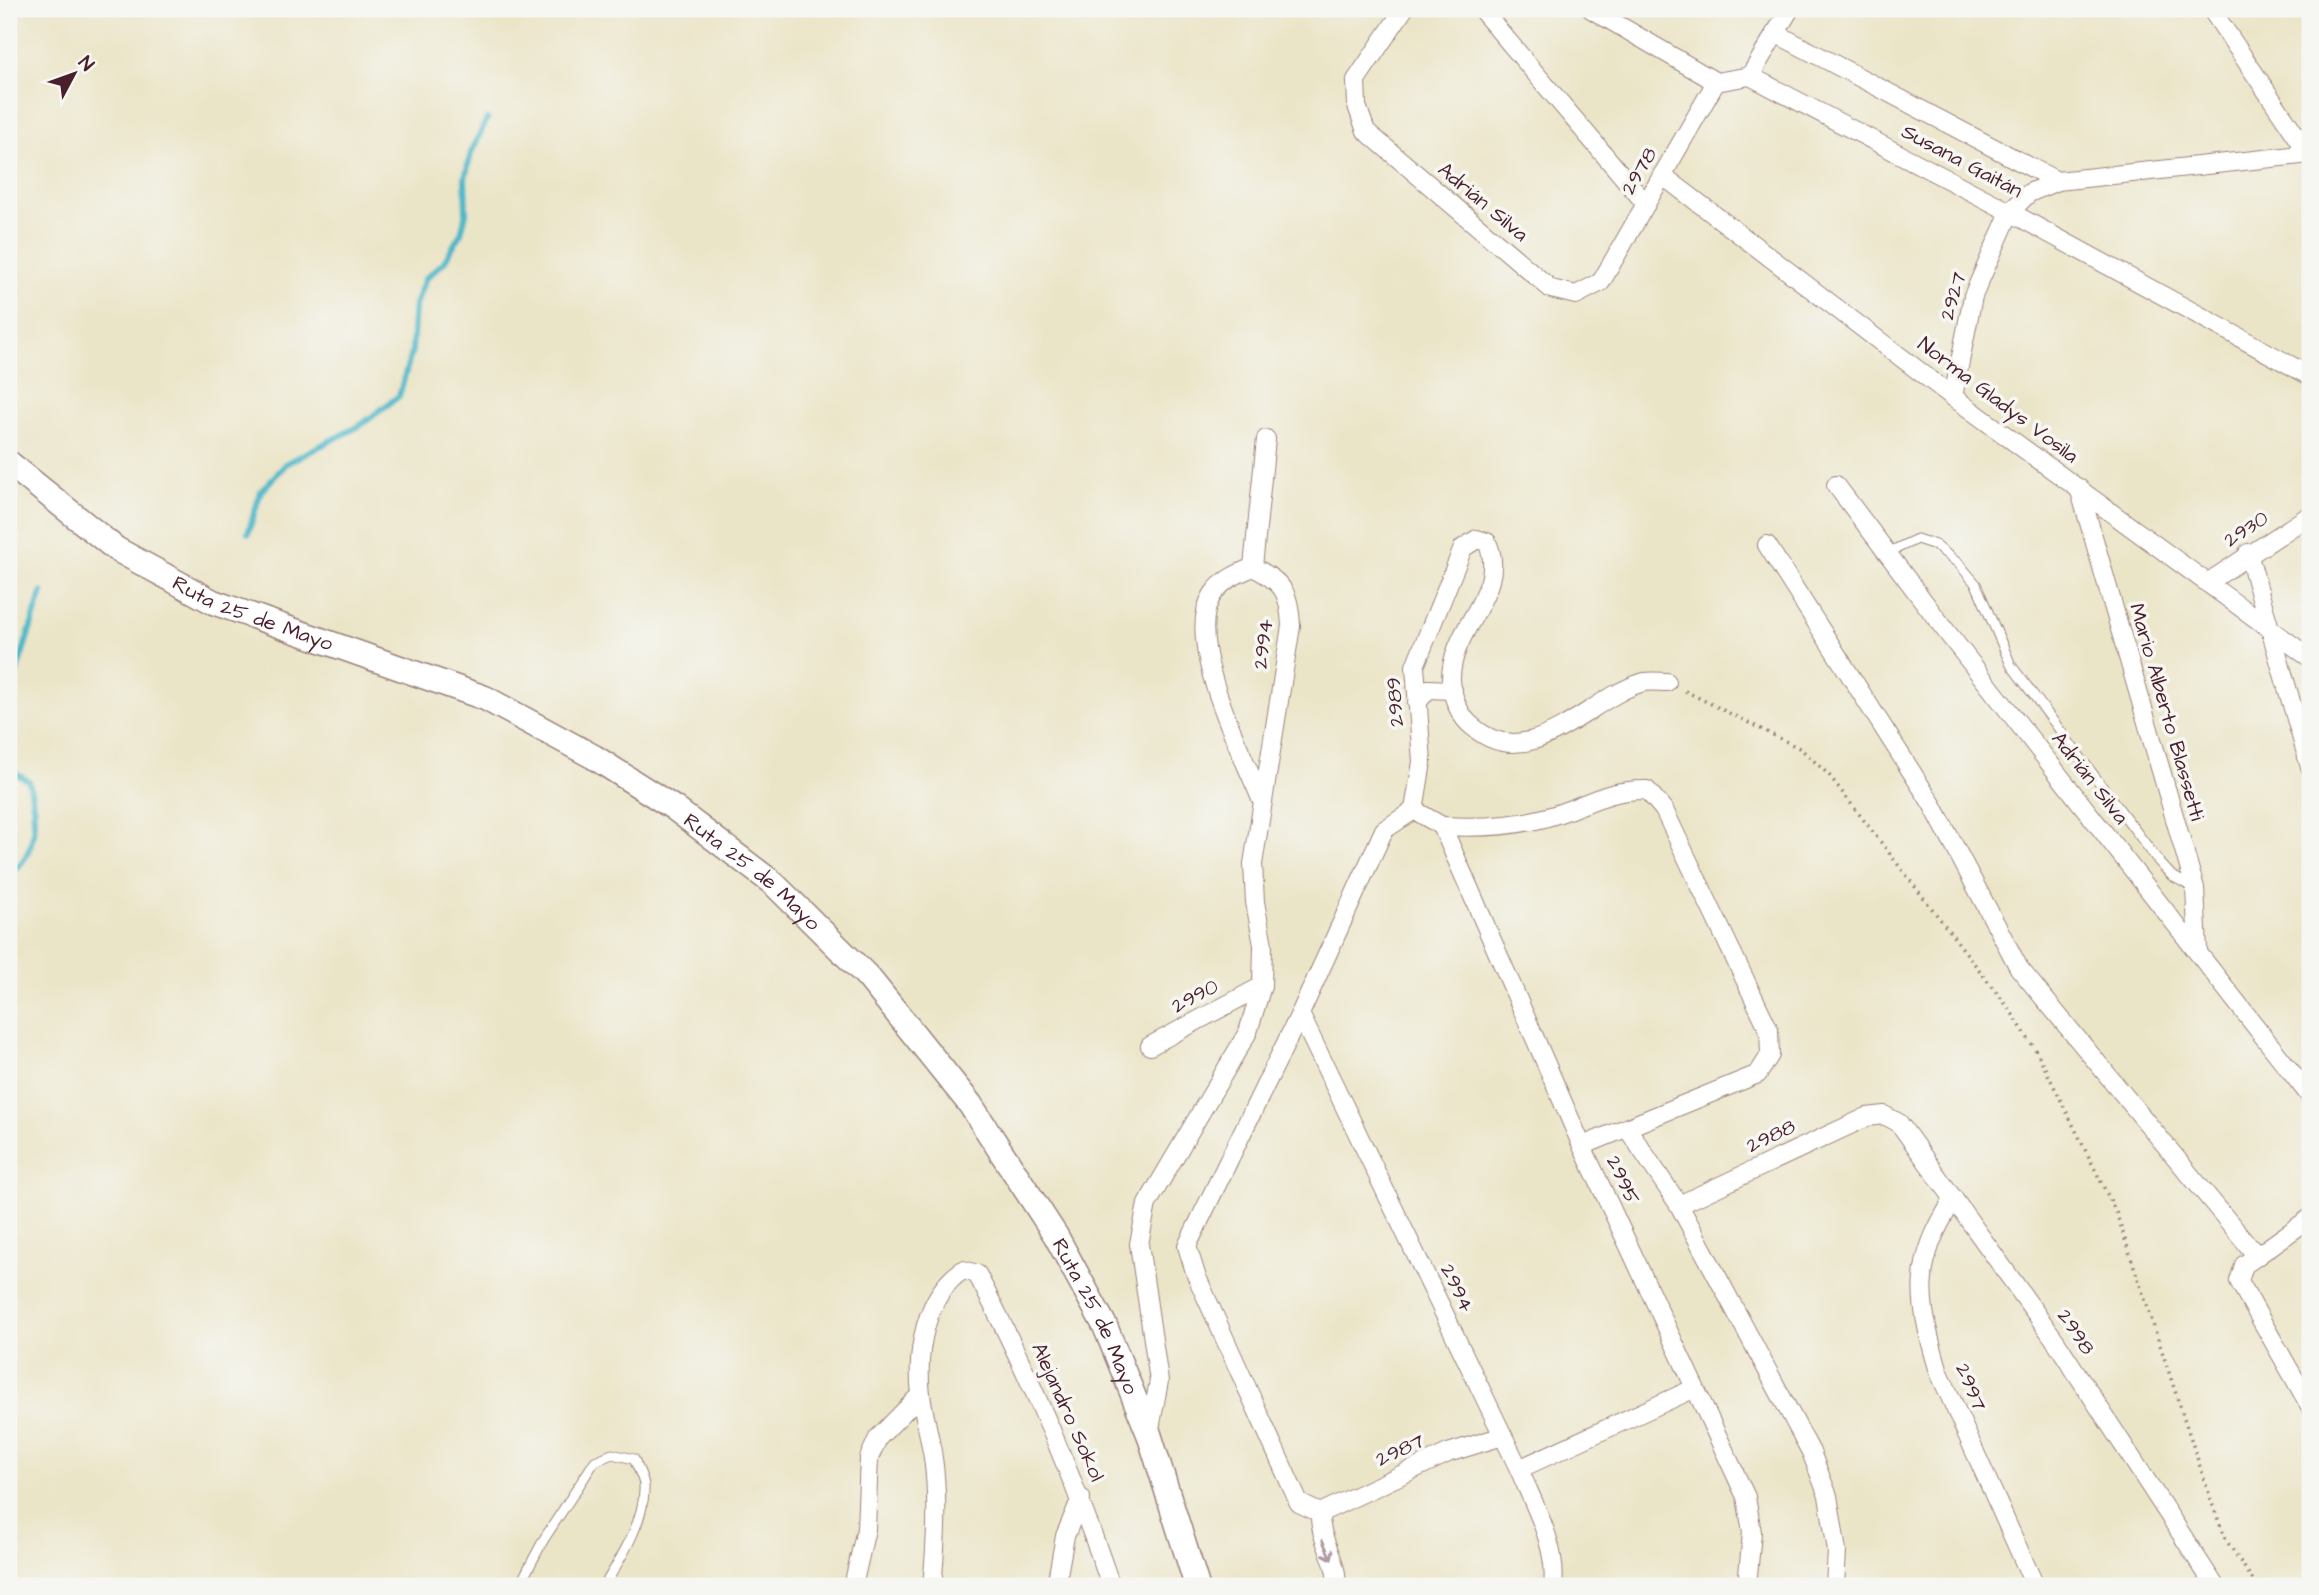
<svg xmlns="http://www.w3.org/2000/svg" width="2319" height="1595" font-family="'Architects Daughter',sans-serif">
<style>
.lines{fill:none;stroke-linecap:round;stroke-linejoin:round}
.stream{stroke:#4cb7c9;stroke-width:6}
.lane-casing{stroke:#9a827a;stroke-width:11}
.street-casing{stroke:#9a827a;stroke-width:20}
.secondary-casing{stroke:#9a827a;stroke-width:27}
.path{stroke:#9a827a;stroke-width:3.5;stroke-dasharray:2 5;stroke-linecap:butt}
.lane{stroke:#fff;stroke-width:9}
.street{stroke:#fff;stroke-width:18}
.secondary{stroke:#fff;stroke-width:24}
.oneway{stroke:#ae9aa0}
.labels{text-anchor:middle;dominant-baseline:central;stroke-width:7;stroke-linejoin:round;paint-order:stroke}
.street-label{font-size:21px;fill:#4a1f2b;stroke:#f6f6f2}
</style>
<rect width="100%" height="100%" fill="#f6f6f2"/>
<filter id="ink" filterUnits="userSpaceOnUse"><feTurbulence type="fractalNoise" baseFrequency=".0143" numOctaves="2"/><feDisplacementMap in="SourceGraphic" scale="14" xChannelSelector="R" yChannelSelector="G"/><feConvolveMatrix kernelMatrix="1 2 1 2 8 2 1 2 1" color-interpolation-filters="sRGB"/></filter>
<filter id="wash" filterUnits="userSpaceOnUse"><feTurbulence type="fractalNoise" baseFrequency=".00686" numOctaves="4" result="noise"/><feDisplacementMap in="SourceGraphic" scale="28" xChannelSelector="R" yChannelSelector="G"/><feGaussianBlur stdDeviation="1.57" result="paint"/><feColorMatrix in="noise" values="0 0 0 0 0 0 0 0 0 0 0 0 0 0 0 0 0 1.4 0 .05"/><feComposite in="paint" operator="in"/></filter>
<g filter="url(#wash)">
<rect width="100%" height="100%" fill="#ebe5c8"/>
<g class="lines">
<!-- stream -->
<g class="stream">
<path d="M248,533L261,491L287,463L361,425L399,396L412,350L415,305L425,279L444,262L461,233L466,214L465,178L471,153L487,119"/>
<path d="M9,696L42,592"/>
<path d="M9,765L11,771L29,781C36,813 40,854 9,874"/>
</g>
</g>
</g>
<g filter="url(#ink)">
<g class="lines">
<defs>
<g id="lane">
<path d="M1887,553L1917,539L1935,545L1959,564L1976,584L2011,665L2159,862L2172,876L2194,888"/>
<path d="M519,1586L544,1539L595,1461L612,1454L634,1459C637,1467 643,1477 644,1485C646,1519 621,1558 604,1586"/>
</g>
<g id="street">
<path d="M1404,9L1356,80L1357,106L1366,131L1551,289L1576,295L1601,282L1716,82"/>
<path d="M1481,9L1646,204"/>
<path d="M1591,9L1716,82L1750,76L2010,212L2310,376"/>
<path d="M2211,9L2310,156"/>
<path d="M1775,33L2057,181"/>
<path d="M1750,76L1790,9"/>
<path d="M1662,175L1953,397L2310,658"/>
<path d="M1953,397L1973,296L2010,212L2029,193L2057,181L2310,154"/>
<path d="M1836,485L1946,631L2310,1096"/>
<path d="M2079,488L2195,888L2198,951"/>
<path d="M1767,545L1932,804L2019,968L2257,1256L2310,1218"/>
<path d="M2248,553L2310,767"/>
<path d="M1253,567L1266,439"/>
<path d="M2207,583L2310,515"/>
<path d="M1417,703L1428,689L1453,690"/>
<path d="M1414,810L1442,826L1582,1146L1746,1497L1752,1532L1747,1586"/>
<path d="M1442,826C1476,828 1510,827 1544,818C1583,808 1604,789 1647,790L1664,810L1769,1030L1770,1055L1758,1074L1582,1146"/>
<path d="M1300,1014L1519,1469C1534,1505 1558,1547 1553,1586"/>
<path d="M1150,1046L1262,986"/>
<path d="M1627,1128L1679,1205L1811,1452L1828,1496L1837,1551L1835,1586"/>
<path d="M1954,1199C1911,1265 1918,1301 1939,1372L2035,1586"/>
<path d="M1679,1205L1867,1117L1884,1115L1899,1123L2055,1340L2215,1586"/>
<path d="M2257,1256L2244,1265L2239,1281L2310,1406"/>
<path d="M1149,1434L1159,1381L1139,1244L1147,1204L1248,1032L1262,986L1263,945L1255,902L1253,864L1291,626C1289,592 1284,583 1253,567C1237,574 1224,579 1213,594C1182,639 1242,752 1261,799"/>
<path d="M1519,1469L1693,1389"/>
<path d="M1320,1513L1299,1503L1196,1275L1187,1246L1300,1014L1384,830L1414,810L1422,762L1415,666L1463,548L1477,539L1487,542C1510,591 1450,627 1451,680C1452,698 1460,717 1473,727C1530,776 1588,699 1641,683C1648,680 1659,682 1667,682"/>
<path d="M1320,1513L1448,1453L1503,1436"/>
<path d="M1320,1513C1318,1539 1342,1567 1335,1586"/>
<path d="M853,1586L866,1529L869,1458L878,1438L921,1394"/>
<path d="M932,1586C936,1546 939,1499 933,1458C930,1437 924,1416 921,1395C916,1352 925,1295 963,1270L977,1274C1030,1375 1074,1478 1111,1586"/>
<path d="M1056,1586L1065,1536L1081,1498"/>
</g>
<g id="secondary">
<path id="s1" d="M9,463L116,549L213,602L485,698L594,757L674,808L774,884L868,977L970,1104L1056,1236L1105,1326L1149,1434L1197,1586"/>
</g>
</defs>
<!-- lane casing -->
<use href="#lane" class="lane-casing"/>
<!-- street casing -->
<use href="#street" class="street-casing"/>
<!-- secondary casing -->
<use href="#secondary" class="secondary-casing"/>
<!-- path -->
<path class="path" d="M1685,691L1801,749L1829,775L2010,1010L2038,1054L2116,1212L2213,1506L2226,1540L2257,1586"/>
<!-- lane -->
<use href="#lane" class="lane"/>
<!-- street -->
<use href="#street" class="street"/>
<!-- secondary -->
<use href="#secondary" class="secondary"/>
</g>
<!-- one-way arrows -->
<defs><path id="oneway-shaft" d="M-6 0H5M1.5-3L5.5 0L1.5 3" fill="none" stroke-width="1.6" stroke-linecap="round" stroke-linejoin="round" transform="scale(1.75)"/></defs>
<use class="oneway" href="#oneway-shaft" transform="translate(1327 1550) rotate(65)"/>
</g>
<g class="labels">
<!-- street labels -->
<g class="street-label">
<text transform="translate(1962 161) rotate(28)">Susana Gaitán</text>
<text transform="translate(1639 171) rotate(-60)">2978</text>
<text transform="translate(1483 202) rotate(40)">Adrián Silva</text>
<text transform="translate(1953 296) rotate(-74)">2927</text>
<text transform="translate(1998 400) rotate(37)">Norma Gladys Vosila</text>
<text transform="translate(2246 529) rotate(-33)">2930</text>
<text stroke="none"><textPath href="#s1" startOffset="289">Ruta 25 de Mayo</textPath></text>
<text transform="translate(1263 644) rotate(-83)">2994</text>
<text transform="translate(1395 702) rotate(-94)">2989</text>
<text transform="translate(2167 712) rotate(74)">Mario Alberto Blassetti</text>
<text transform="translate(2090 778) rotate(52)">Adrián Silva</text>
<text stroke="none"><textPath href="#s1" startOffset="856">Ruta 25 de Mayo</textPath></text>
<text transform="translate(1195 996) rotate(-28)">2990</text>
<text transform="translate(1771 1136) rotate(-25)">2988</text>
<text transform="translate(1623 1180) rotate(65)">2995</text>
<text transform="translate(1457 1288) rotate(64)">2994</text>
<text stroke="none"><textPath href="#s1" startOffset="1423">Ruta 25 de Mayo</textPath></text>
<text transform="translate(2076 1332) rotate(56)">2998</text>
<text transform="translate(1971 1387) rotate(67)">2997</text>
<text transform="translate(1068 1412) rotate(66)">Alejandro Sokol</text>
<text transform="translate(1400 1450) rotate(-25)">2987</text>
</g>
</g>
<!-- margin -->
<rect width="2319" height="1595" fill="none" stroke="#f6f6f2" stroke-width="35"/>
<!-- north arrow -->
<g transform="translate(74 74) rotate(49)" stroke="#f6f6f2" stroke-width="5" paint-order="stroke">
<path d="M0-5L12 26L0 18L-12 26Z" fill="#4a1f2b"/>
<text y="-10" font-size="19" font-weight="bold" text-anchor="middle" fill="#4a1f2b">N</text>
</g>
</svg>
